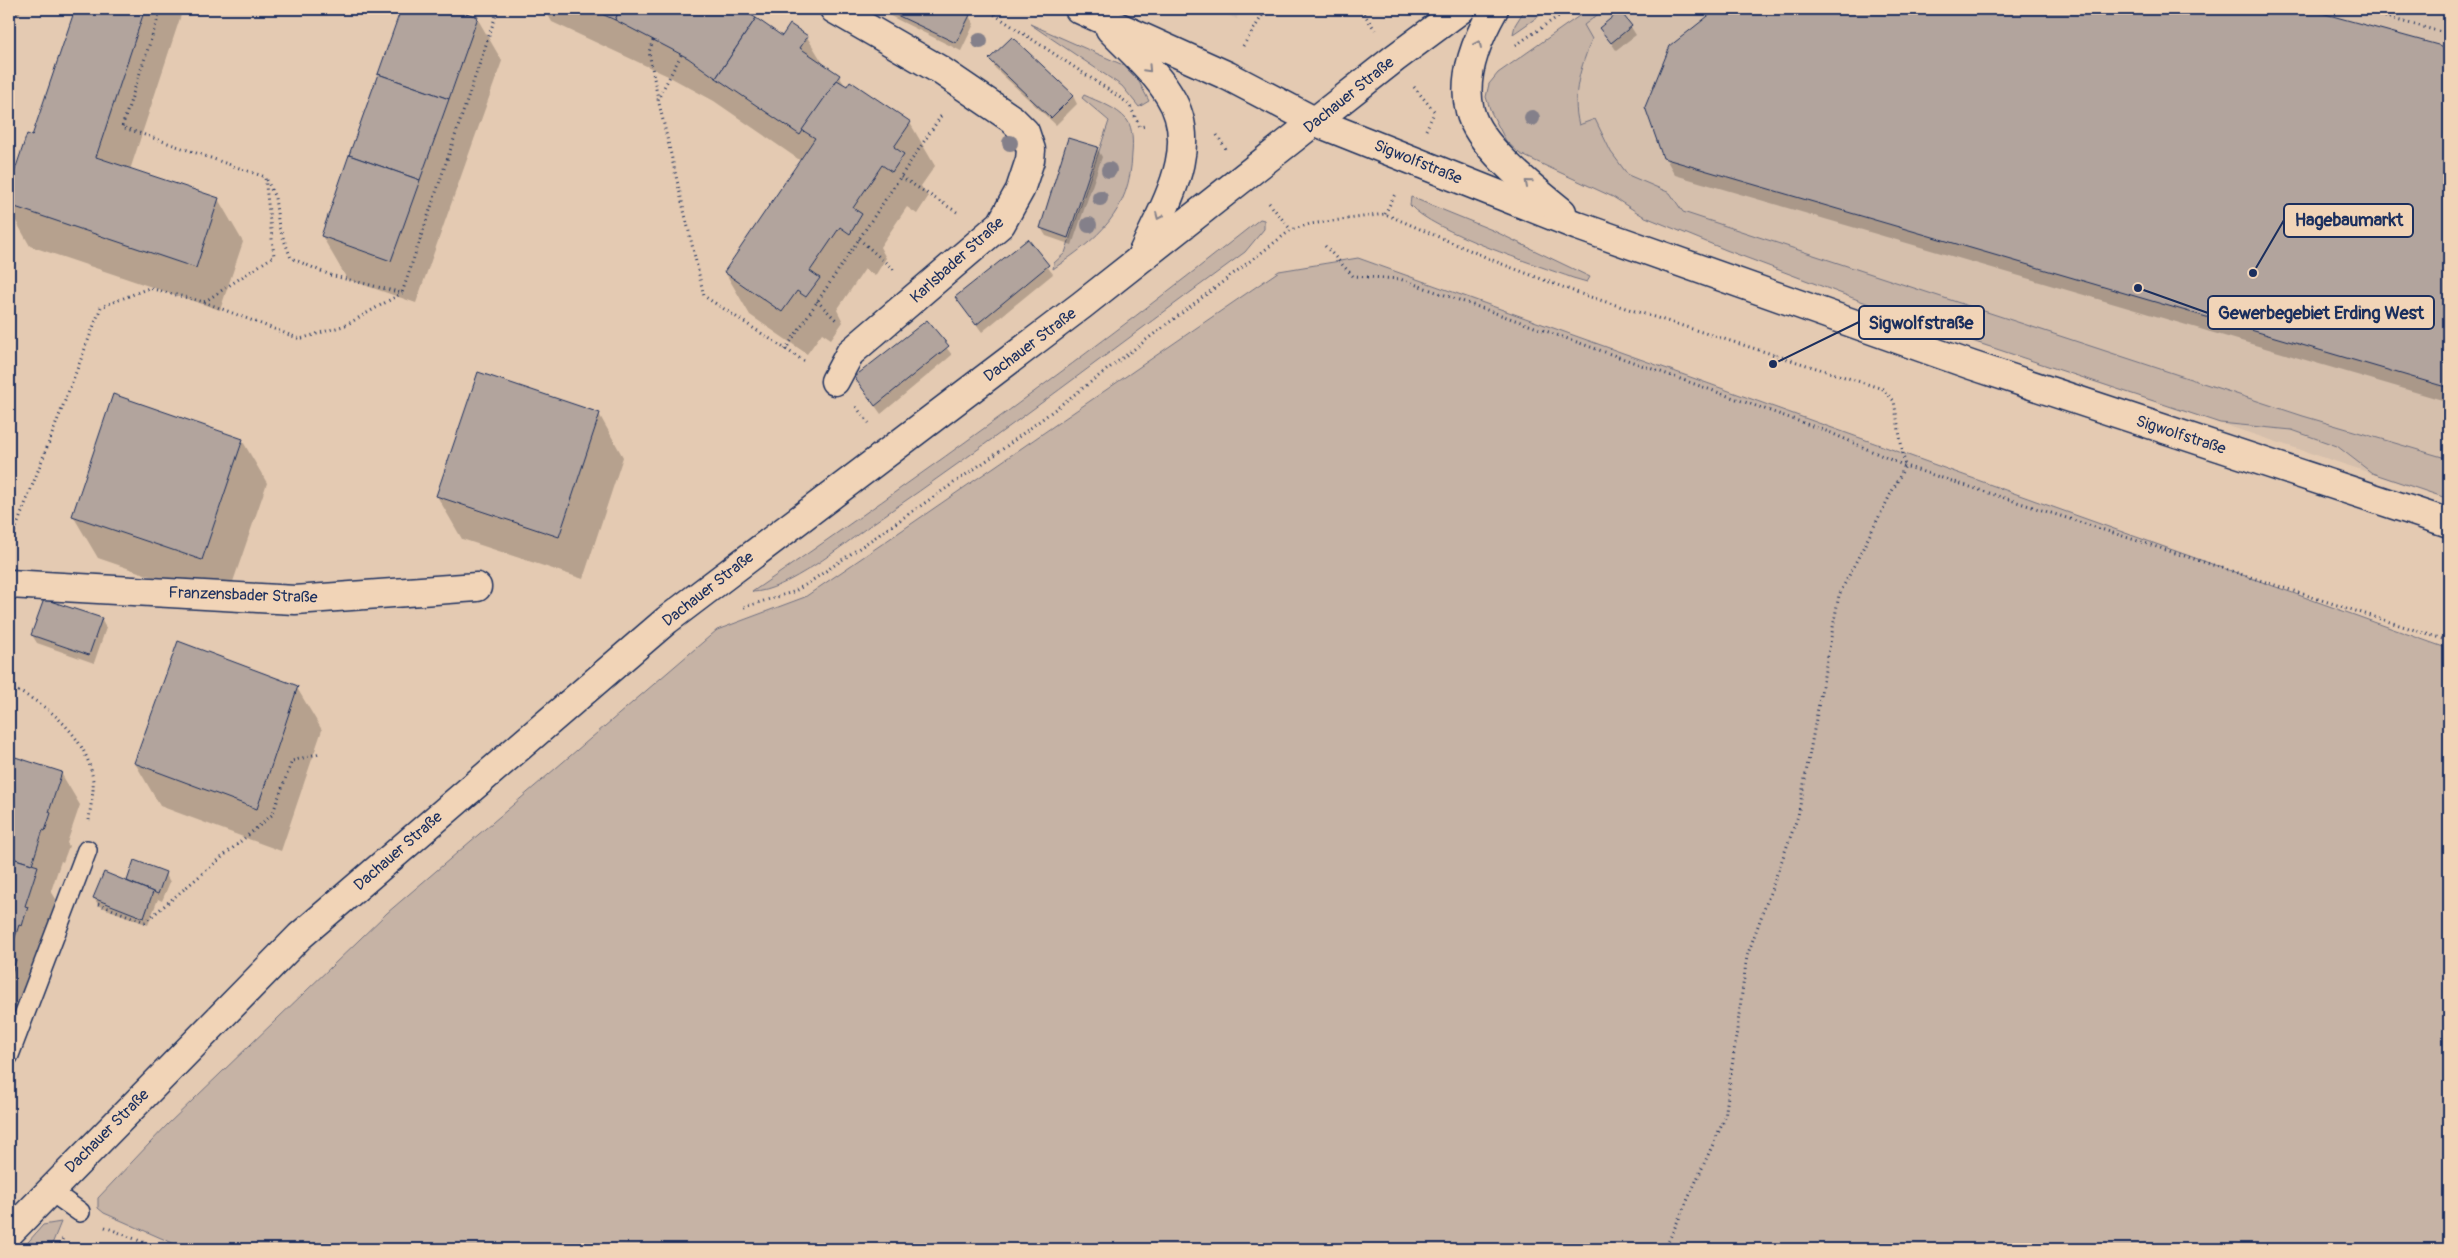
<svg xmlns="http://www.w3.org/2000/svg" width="2458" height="1258" font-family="Pangolin,sans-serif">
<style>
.built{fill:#d5bfac}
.green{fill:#c6b3a5;stroke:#707182}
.shadow{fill:#0003}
.building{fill:#b2a49d;stroke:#1b2f5e}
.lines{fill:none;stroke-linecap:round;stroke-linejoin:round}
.service-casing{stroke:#1b2f5e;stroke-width:22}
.minor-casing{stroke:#1b2f5e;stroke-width:31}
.tertiary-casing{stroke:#1b2f5e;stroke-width:31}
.path{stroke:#1b2f5e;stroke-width:3;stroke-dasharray:1 4;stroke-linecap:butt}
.service{stroke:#f1d4b7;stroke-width:19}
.minor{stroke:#f1d4b7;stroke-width:28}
.tertiary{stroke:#f1d4b7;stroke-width:28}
.tree{fill:#84808a}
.oneway{stroke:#86828a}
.labels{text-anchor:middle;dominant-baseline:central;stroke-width:4;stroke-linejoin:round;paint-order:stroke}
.street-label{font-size:16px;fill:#1b2f5e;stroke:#f1d4b7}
.leader{fill:none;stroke:#1b2f5e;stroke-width:2}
.callout-dot{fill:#1b2f5e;stroke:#f1d4b7;stroke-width:2}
.callout{fill:#f1d4b7;stroke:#1b2f5e;stroke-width:2}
.callout-label{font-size:18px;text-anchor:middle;font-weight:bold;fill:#1b2f5e}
</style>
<rect width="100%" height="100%" fill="#e4cab2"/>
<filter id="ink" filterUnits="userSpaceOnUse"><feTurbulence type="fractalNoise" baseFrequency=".02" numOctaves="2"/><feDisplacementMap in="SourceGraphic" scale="10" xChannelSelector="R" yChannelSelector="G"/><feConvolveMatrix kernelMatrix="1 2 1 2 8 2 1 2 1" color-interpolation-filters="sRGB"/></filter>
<g filter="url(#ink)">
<!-- built -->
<g class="built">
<path d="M1214,9H1239L1237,19Z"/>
<path d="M1589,9H2449V499L1927,326L1726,250L1643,216L1613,197L1520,154L1506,141L1497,127L1486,97L1489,84L1498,73Z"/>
</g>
<!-- green -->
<g class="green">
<path d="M1525,9H1549L1513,34L1515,25Z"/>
<path d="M1589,9H1605L1584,25L1592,39C1581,66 1571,95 1579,125L1595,119L1611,152L1628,175L1670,193L1683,212L2303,416L2449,459V499L2372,473L2337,446L2292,430L2220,423L1927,326L1726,250L1643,216L1613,197L1520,154L1506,141L1491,112L1486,97L1489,84L1498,73Z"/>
<path d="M1030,24L1123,65L1138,80L1149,101L1139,107L1122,86Z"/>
<path d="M1084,95C1099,102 1116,107 1127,120C1133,128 1133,144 1132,154C1130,213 1098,238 1053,269L1054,263L1065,253L1109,121L1082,98Z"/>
<path d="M1411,197L1492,230L1590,277L1587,282L1573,278C1537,265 1433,232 1410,205Z"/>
<path d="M1260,219L1264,220V229L1245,252C1121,343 999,437 872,524C844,544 786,592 752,592C925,473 1096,350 1260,219Z"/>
<path d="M1358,258L2449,649V1249H186L104,1213L98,1208V1198L167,1125L387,913L717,630L805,597L1279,271Z"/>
<path d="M61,1222L50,1249H22L43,1225Z"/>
</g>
<!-- shadow -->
<g class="shadow">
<path d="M9,9H21L19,17L9,14Z"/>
<path d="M76,9H183L130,170L218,199L243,242L220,310L30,246L9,209V192L28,136L33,137Z"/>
<path d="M403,9H450L477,18L502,61L416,303L347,279L322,236Z"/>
<path d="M545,9H720L724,11L725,9H739L782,38L807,37L824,65L839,76L846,87L910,123L935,166L921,186L928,197L917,214L907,207L880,247L886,258L875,276L865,269L837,310L843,322L831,339L822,333L807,354L750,315L725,272L801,161L714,101L668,76L552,22Z"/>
<path d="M876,9H954L969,16L974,24L961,51Z"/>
<path d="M1719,9H2303L2449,49V402L1675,175L1665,157L1671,46Z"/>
<path d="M1631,27L1636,35L1616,50L1601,28Z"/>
<path d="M991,59L1073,96L1077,104L1056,125L995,68Z"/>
<path d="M1097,148L1102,157L1072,245L1046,236L1041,228Z"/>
<path d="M1028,241L1053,274L982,332L956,297Z"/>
<path d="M927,322L952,355L881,414L855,378Z"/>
<path d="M599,414L623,457L583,579L462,539L437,496Z"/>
<path d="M242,440L267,483L226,602L98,558L73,516Z"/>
<path d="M101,619L106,628L94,663L37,643L32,635Z"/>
<path d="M297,688L322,730L281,851L160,806L135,763Z"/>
<path d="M9,756L61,773L80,805L67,843L69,846L63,862L61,861L51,891L56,899L44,937L45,940L33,993L9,1069Z"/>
<path d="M135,862L165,873L170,882L162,901L158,899L148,925L99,906L94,898L127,883Z"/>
</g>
<!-- building -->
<g class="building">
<path d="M75,9H145L96,157L219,198L196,268L9,205V188L27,134L32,136Z"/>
<path d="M401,9H454L478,17L449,99L378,74Z"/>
<path d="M591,9H620L615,20Z"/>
<path d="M620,9H741L756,18L716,78L688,58L615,20Z"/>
<path d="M884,9H957L970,15L956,43Z"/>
<path d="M1717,9H2307L2449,48V388L1663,158L1645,107L1670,46Z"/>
<path d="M1620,11L1632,26L1611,43L1599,28Z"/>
<path d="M756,18L782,36L790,24L808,36L800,48L840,75L800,135L716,78Z"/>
<path d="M1012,37L1074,95L1051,118L989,59Z"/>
<path d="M378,74L449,99L420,180L349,155Z"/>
<path d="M837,80L847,86L850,81L911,122L894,147L904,154L892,172L882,165L853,208L862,214L850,234L840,227L810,271L820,278L806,297L797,291L782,312L724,272L815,138L802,130Z"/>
<path d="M1068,138L1098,147L1068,238L1040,228Z"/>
<path d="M349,155L420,180L391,261L321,236Z"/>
<path d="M1028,239L1049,265L976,325L955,297Z"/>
<path d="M927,320L949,346L875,406L854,377Z"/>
<path d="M478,372L600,413L559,537L436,496Z"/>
<path d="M113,394L243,439L202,560L72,516Z"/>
<path d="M44,599L102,618L89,655L31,635Z"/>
<path d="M178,641L298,686L257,809L134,763Z"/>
<path d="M9,755L62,772L49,812L51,813L45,831L43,830L32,864L9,857Z"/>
<path d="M9,857L38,866L25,906L28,907L25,916L22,926L19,925L9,956Z"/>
<path d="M134,860L166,872L158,894L127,881Z"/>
<path d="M104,872L153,892L144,918L93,898Z"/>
<path d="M9,958L16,960L9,982Z"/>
</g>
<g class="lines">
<defs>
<g id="service">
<path d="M9,1055L87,850"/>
<path d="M49,1190L80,1212"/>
</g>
<g id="minor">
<path d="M834,9L940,70L1012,119L1025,132L1031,150L1030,160L1020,190L1001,224L850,353L835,381"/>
<path d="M9,584L295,600L477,587"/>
</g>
<g id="tertiary">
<path d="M1079,9L1228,76L1316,122L1578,226L1971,365L2449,523"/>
<path d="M1494,9C1477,39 1461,76 1470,111C1478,146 1535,190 1562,212"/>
<path d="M1110,29C1130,50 1154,70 1169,95C1203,148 1163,207 1141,257"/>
<path d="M9,1233L300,936L667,620L1082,305L1395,58L1461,9"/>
</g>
</defs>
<!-- service casing -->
<use href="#service" class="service-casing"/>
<!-- minor casing -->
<use href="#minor" class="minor-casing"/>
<!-- tertiary casing -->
<use href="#tertiary" class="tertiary-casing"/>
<!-- path -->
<g class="path">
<path d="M986,9L1112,92L1129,104L1140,127L1145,126"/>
<path d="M1361,9L1375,30"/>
<path d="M2356,9L2449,34"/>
<path d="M653,40L649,52L658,99"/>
<path d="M1516,45L1569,9"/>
<path d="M1243,46L1264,13L1273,9H1314"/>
<path d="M681,55L658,99L704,296L807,363"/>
<path d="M1414,87L1434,111"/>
<path d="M1426,130L1434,113"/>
<path d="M1217,135L1226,149"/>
<path d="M901,177L960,214"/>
<path d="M267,180L275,198L279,227L291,258L330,275L402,293L498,9"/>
<path d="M1269,203L1291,230"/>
<path d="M1385,214L1396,192"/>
<path d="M859,239L894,270"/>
<path d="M1325,246L1353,276L1400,279L1829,432L1905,466L2449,641"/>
<path d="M817,301L836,320"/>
<path d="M204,302L300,339L346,325L402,293"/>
<path d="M785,350L943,113"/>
<path d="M1773,364L1776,354"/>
<path d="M856,407L869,423"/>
<path d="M9,546L101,307L149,288L204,302L274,256L265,177L122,127L161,9"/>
<path d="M744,607L793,592L807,584L996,454L1291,230L1310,224L1385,214L1502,264L1581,294L1883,389L1894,401L1905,466L1839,595L1798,816L1747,956L1725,1118L1665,1249"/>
<path d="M9,687C47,703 88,737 93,781C94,793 90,808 89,820"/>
<path d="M98,904L145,922L272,815L292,761L320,753"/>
<path d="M105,1227L160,1249"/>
<path d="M58,1249L64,1236"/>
</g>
<!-- service -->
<use href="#service" class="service"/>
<!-- minor -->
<use href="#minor" class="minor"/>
<!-- tertiary -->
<use href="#tertiary" class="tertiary"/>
</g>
<!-- trees -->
<g class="tree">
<circle cx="980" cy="41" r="8"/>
<circle cx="1532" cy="118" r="8"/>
<circle cx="1010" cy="143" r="8"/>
<circle cx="1109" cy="170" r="8"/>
<circle cx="1100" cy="198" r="8"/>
<circle cx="1089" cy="225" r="8"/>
</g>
<!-- one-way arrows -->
<defs><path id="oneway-chevron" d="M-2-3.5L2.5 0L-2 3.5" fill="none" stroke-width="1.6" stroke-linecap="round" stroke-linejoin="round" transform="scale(1.25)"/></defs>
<g class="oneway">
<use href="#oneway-chevron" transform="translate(1478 44) rotate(-66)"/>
<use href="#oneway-chevron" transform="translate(1148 69) rotate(47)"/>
<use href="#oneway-chevron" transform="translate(1528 183) rotate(-139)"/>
<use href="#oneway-chevron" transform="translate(1159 216) rotate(114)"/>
</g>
</g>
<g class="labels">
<!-- street labels -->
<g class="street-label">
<text transform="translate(1349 95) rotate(-39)">Dachauer Straße</text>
<text transform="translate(1418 162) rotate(22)">Sigwolfstraße</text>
<text transform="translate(957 260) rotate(-42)">Karlsbader Straße</text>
<text transform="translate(1030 345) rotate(-37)">Dachauer Straße</text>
<text transform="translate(2181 435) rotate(18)">Sigwolfstraße</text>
<text transform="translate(708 589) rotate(-38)">Dachauer Straße</text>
<text transform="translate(243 595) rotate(2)">Franzensbader Straße</text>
<text transform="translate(398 851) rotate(-41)">Dachauer Straße</text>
<text transform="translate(107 1131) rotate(-45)">Dachauer Straße</text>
</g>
</g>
<!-- callouts -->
<path class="leader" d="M2253 273L2284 220M2138 288L2208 313M1773 364L1859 322"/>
<g class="callout-dot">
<circle cx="2253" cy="273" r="5"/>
<circle cx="2138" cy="288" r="5"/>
<circle cx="1773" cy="364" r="5"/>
</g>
<g class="callout">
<rect x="2284" y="204" width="129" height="33" rx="5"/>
<rect x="2208" y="296" width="226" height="33" rx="5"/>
<rect x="1859" y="306" width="125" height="33" rx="5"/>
</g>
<g class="callout-label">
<text x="2349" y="226">Hagebaumarkt</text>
<text x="2321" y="319">Gewerbegebiet Erding West</text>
<text x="1921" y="329">Sigwolfstraße</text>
</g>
<!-- margin -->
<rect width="2458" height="1258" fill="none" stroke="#f1d4b7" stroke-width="30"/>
<rect x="15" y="15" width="2428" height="1228" fill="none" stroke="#1b2f5e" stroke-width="2" filter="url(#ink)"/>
</svg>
